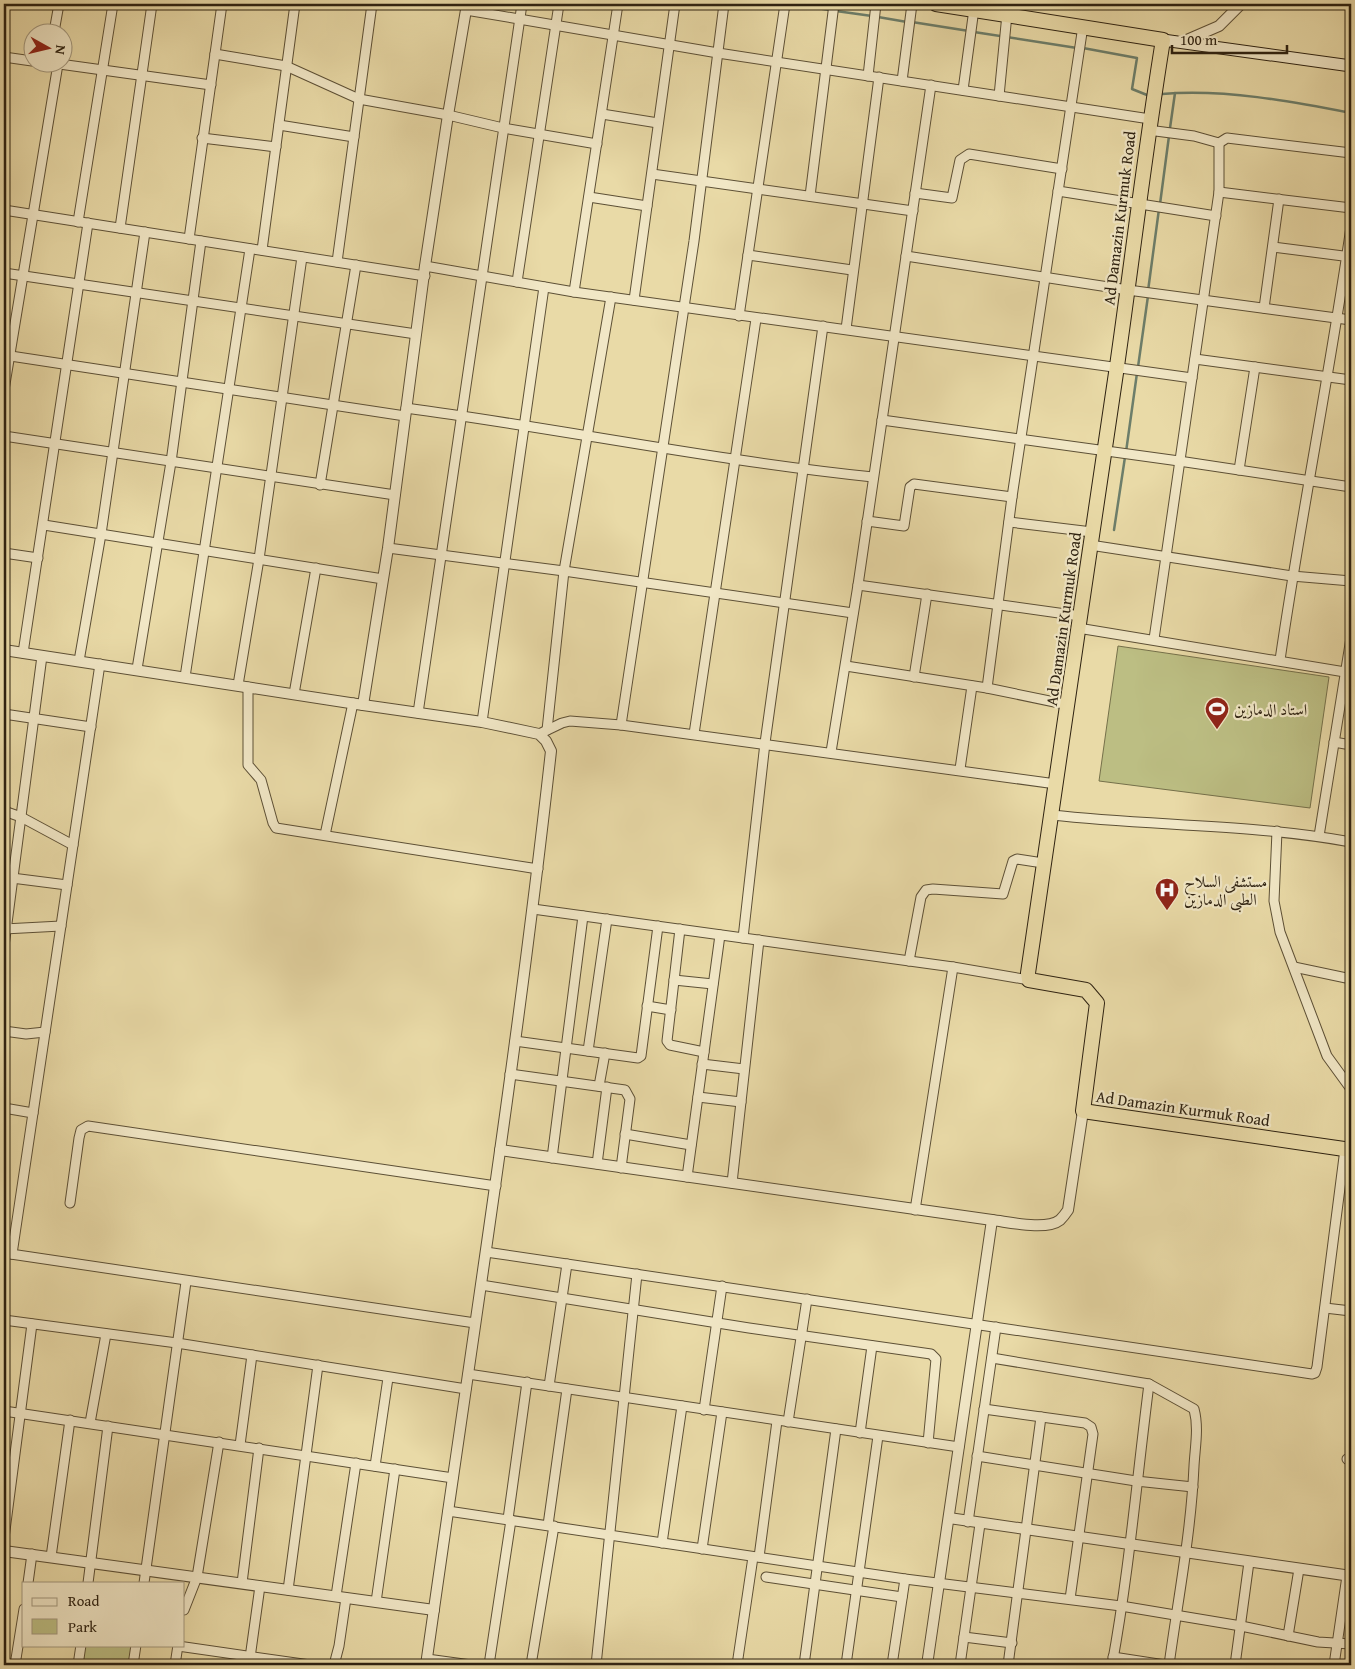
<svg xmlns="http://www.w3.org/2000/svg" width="1355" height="1669" font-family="'Gentium Book Plus',Amiri,serif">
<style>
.green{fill:#bcbe83;stroke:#75704a}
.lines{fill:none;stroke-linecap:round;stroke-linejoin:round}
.stream{stroke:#6d7e6a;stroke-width:2.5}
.minor-casing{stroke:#5d5036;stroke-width:11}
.tertiary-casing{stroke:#5d5036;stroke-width:12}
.secondary-casing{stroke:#2e2211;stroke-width:13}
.trunk-casing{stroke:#2e2211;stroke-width:16}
.minor{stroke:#f1e7c6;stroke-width:9}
.tertiary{stroke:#f1e7c6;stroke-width:10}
.secondary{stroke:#f1e7c6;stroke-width:11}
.trunk{stroke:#e9daa7;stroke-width:14}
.labels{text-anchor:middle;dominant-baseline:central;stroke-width:4.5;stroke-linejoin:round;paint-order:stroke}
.street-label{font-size:16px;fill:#2e2211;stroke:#f1e7c6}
.poi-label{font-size:16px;fill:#2e2211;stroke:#f1e7c6;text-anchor:start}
</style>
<rect width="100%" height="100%" fill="#e9daa7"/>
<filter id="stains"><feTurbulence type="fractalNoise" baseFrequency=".004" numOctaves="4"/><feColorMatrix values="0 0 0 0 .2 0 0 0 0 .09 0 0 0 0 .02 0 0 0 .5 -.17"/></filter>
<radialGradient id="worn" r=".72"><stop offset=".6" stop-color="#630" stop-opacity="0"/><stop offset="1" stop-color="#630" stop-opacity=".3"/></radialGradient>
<!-- green -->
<g class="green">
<path d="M1118,646L1329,677L1310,808L1099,781Z"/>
<path d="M85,1645H132L130,1665H82Z"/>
</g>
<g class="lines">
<!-- stream -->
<g class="stream">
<path d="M790,4L830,10"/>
<path d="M836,11L872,16"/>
<path d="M878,17L907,22"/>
<path d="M912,22L969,31"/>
<path d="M974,32L1077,48"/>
<path d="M1083,48L1137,58L1132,89L1147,95"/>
<path d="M1162,94C1226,89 1289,101 1351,113"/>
<path d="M1170,128L1175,93"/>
<path d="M1160,204L1169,136"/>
<path d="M1148,291L1159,209"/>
<path d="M1138,367L1148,296"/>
<path d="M1126,452L1137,373"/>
<path d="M1114,530L1125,457"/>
</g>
<defs>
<g id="minor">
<path d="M466,10L718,53L1150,119"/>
<path d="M54,32L59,4"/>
<path d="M215,54L286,66L359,99L448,115L503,128L597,144"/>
<path d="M4,57L32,61"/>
<path d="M45,62L211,85"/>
<path d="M868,76L876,4"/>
<path d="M902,81L912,4"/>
<path d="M963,90L974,9"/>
<path d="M999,96L1008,4"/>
<path d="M602,114L658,123"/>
<path d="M279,125L354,137"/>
<path d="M1148,130L1194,136L1219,143L1227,138L1351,153"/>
<path d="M202,138L276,147"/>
<path d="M652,174L913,211"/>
<path d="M1058,191L1216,216"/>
<path d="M1219,192L1351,208"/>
<path d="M915,193L952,198L960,160L969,154L1062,169"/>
<path d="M810,196L834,4"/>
<path d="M589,197L647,206"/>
<path d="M4,210L425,276"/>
<path d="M78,222L113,4"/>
<path d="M120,228L152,4"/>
<path d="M189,239L222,4"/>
<path d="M1273,247L1351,257"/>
<path d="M262,250L295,4"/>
<path d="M748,255L852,270"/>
<path d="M906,256L1128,290L1351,320"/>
<path d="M337,262L372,4"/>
<path d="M425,266L574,292L1192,378"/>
<path d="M4,273L416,334"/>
<path d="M517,282L559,4"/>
<path d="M574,292L618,4"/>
<path d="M634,300L675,4"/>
<path d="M1264,308L1279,199"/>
<path d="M739,316L785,4"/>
<path d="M846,329L879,77"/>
<path d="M4,355L405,416"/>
<path d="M1195,359L1351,380"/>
<path d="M4,390L58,64"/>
<path d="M406,408C562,429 717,461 873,477"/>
<path d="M882,420L1179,461L1351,487"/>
<path d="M4,436L395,495"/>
<path d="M1239,470L1255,367"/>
<path d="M320,485L356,265"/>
<path d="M867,521L904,526L910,487L914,484L1012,497"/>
<path d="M1009,522L1092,532"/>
<path d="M44,525L383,579"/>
<path d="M1090,545L1292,576L1351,581"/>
<path d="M388,548L564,571L853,613"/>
<path d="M4,553L38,558"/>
<path d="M858,585L1080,616"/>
<path d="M1078,628L1351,673"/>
<path d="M1154,639L1219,192V143"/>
<path d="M23,653L88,223"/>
<path d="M1280,660C1301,516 1330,372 1351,227"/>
<path d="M79,661L101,534L145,232"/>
<path d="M846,666L987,688L1069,705"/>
<path d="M137,669L171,462L201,241"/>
<path d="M185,677L250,249"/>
<path d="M914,677L927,594"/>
<path d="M238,685L259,559L302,257"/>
<path d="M248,687V765L261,780L273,823L276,828L538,869"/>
<path d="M987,688L1012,497L1083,26"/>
<path d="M294,694L316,568"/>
<path d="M418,713L522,4"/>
<path d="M4,714L91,727"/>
<path d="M482,722L544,287"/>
<path d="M621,725L694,241L724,4"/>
<path d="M547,730L564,571L611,297"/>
<path d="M539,734L562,723L570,721L621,725L1056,784"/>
<path d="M694,734L756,319"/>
<path d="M1334,742L1351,745"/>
<path d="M831,752L858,585L931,85"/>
<path d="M960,769L972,686"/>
<path d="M4,811L21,817L73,845"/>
<path d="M1052,815C1151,826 1252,824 1351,842"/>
<path d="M1277,831L1274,901L1280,932L1327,1056L1351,1089"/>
<path d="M325,835L353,703"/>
<path d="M1319,836L1351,638"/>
<path d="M4,877L67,885"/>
<path d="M533,909L953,967L1029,980"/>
<path d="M4,929L61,926"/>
<path d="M680,929L667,1041L670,1045L704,1052"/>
<path d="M743,938L765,743L823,326"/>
<path d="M4,946L42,656"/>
<path d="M909,961L921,897L926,890L933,889L1003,894L1013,861L1017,859L1043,863"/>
<path d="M1294,967L1351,979"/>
<path d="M674,980L713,984"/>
<path d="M647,1006L671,1010"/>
<path d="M4,1031L26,1034L45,1032"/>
<path d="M515,1041L638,1058L641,1056L658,926"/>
<path d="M588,1051L607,919"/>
<path d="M702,1064L744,1069"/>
<path d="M510,1074L625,1090L630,1099L621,1168"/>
<path d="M599,1086L605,1053"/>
<path d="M698,1097L741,1102"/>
<path d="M4,1108L33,1113"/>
<path d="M625,1134L691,1145"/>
<path d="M552,1158L583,916"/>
<path d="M597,1164L607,1087"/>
<path d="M687,1177L720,935"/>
<path d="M732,1183L759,940"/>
<path d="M70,1203L79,1138L81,1130L88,1126L496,1186"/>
<path d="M915,1210L953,967"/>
<path d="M486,1252L1312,1374L1315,1373L1317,1367L1345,1149"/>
<path d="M4,1253L475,1323"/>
<path d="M12,1254L100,664"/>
<path d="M481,1285L749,1328L931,1354L936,1359L928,1443"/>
<path d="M1325,1308L1351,1311"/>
<path d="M4,1320L177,1343L466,1389"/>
<path d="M992,1358L1149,1384L1194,1409C1199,1428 1195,1447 1194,1466C1191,1533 1178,1599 1169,1665"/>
<path d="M468,1374L959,1447"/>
<path d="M549,1386L567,1264"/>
<path d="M984,1409L1085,1423L1091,1427L1093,1434L1070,1599"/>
<path d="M704,1410L722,1286"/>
<path d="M4,1411L453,1478"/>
<path d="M788,1422L807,1299"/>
<path d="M90,1423L106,1334"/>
<path d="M860,1433L872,1346"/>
<path d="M240,1445L252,1355"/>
<path d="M977,1456L1136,1481L1193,1487"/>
<path d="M1347,1459H1351"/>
<path d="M375,1466L388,1378"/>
<path d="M448,1511L905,1579L1121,1606L1241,1626L1318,1642L1351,1644"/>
<path d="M508,1519L527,1382"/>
<path d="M968,1522L996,1327"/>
<path d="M548,1525L567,1389"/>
<path d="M4,1538L32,1324"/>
<path d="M662,1543L682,1406"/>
<path d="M702,1549L722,1412"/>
<path d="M51,1557L70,1420"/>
<path d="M759,1557L777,1421"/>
<path d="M766,1577L902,1597"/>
<path d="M28,1583L32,1554"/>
<path d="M88,1583L108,1426"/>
<path d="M144,1583L186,1282"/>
<path d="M242,1583L259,1448"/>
<path d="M288,1590L318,1365"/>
<path d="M336,1596L356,1463"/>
<path d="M376,1602L395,1469"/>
<path d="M184,1610L197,1577L219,1442"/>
<path d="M1288,1636L1299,1569"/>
<path d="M964,1637L1012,1643"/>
<path d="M178,1646L310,1665"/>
<path d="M1113,1657L1165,1665"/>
<path d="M427,1659L471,1665"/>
<path d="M15,1665L24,1609"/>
<path d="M78,1665L81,1645"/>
<path d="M133,1665L136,1645"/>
<path d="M175,1665L178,1645"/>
<path d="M249,1665L260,1586"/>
<path d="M334,1665L339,1646L346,1598"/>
<path d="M489,1665L511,1520"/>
<path d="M531,1665L554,1526"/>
<path d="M596,1665L637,1274"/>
<path d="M737,1665L753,1557"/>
<path d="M804,1665L836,1429"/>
<path d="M846,1665L878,1436"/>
<path d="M892,1665L905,1579"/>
<path d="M960,1665L980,1524"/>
<path d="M1008,1665L1041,1417"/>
<path d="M1112,1665C1129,1572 1137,1478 1149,1384"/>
<path d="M1235,1665L1249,1562"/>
<path d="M1334,1665L1347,1576"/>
</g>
<g id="tertiary">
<path d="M1182,42L1219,26L1241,4"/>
<path d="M4,650L363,705L388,548L425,266L448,115L467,4"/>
<path d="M363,705L482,722L539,734L546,741L551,751C517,1057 469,1361 426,1665"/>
<path d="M500,1150L992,1220"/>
<path d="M949,1518L1351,1576"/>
<path d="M4,1551L434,1610"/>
<path d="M927,1665L992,1220C1009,1222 1046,1231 1060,1220C1063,1217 1066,1213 1068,1210L1083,1111"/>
</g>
<path id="secondary" d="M1163,40L1351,66"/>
<path id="trunk" d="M936,4L1163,40C1145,150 1132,262 1116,373C1087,573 1056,773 1028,973L1029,980L1086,990L1097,1003L1083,1111L1351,1150"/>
</defs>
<!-- minor casing -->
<use href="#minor" class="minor-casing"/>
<!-- tertiary casing -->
<use href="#tertiary" class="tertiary-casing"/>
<!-- secondary casing -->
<use href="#secondary" class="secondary-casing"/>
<!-- trunk casing -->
<use href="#trunk" class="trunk-casing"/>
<!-- minor -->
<use href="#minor" class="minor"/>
<!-- tertiary -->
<use href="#tertiary" class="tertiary"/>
<!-- secondary -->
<use href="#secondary" class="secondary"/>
<!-- trunk -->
<use href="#trunk" class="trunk"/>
</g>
<!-- icons -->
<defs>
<symbol id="stadium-pin" viewBox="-11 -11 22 30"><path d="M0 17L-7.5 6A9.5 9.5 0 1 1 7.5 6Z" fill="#8f2418" stroke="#f1e7c6"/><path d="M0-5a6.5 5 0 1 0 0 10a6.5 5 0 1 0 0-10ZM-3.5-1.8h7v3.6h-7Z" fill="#fff"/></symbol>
<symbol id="hospital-pin" viewBox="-11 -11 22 30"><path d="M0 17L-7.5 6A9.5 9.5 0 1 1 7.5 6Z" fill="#8f2418" stroke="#f1e7c6"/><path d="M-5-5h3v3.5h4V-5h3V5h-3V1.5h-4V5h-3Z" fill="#fff"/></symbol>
</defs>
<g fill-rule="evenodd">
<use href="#stadium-pin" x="1203" y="695" width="28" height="38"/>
<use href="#hospital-pin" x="1153" y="876" width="28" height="38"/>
</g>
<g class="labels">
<!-- street labels -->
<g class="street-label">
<text transform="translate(1119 218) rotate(-83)">Ad Damazin Kurmuk Road</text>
<text transform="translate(1063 619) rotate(-82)">Ad Damazin Kurmuk Road</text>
<text transform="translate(1183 1108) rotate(8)">Ad Damazin Kurmuk Road</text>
</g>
<!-- poi labels -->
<g class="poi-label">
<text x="1234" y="709">استاد الدمازين</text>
<text x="1184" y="881">مستشفى السلاح<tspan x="1184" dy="18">الطبى الدمازين</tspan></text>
</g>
</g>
<!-- margin -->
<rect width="1355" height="1669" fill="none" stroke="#e9daa7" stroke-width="20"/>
<rect x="5" y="5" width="1345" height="1659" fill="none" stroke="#2e2211" stroke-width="2.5"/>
<rect x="10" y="10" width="1335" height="1649" fill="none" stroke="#2e2211"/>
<!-- legend -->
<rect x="22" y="1582" width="162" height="65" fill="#f1e7c6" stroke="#a3987e"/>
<rect x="32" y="1598" width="25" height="8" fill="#f1e7c6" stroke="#a3987e"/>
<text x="68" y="1606" font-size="15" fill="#2e2211">Road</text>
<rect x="32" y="1619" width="25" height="15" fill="#bcbe83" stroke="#a3987e"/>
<text x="68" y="1632" font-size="15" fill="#2e2211">Park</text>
<!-- north arrow -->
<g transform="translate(48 48) rotate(98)"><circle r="24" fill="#f1e7c6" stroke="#a3987e"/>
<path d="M0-4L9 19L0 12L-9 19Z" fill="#8f2418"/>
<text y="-8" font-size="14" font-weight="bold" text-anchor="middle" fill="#2e2211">N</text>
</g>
<!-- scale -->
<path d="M1172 45v8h115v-8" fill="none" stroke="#2e2211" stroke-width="2.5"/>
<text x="1180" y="45" font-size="15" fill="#2e2211" stroke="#f1e7c6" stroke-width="4" paint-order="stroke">100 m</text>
<rect width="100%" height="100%" filter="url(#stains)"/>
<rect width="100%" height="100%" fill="url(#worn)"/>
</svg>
